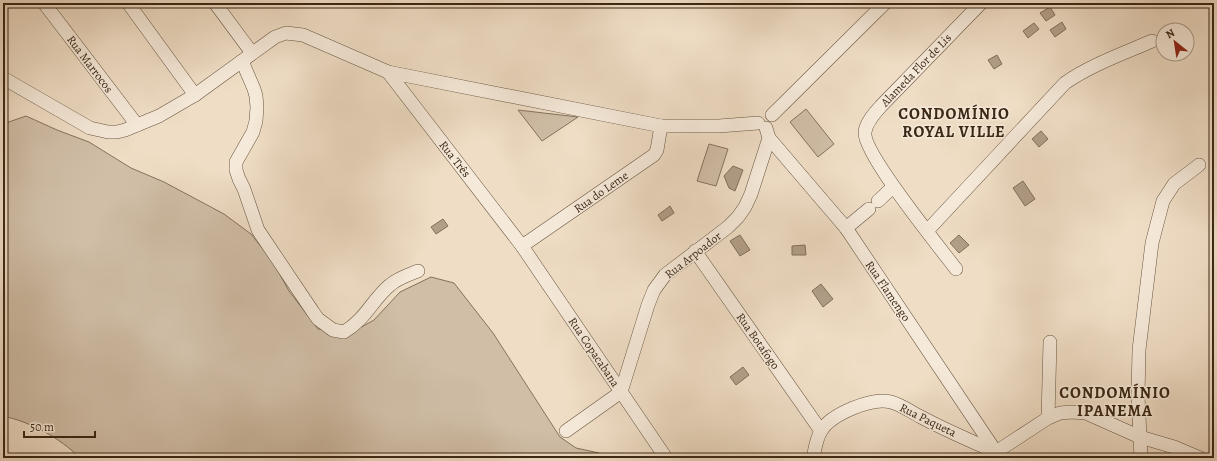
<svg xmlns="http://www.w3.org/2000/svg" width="1217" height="461" font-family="Alegreya,serif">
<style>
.green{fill:#d0bea7;stroke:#85725e}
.water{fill:#b19f89;stroke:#816f5a}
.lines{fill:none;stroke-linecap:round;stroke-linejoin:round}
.minor-casing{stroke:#675440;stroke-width:14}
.minor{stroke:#f5e9d9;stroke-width:13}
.labels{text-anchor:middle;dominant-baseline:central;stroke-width:3;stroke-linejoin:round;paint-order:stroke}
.street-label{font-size:12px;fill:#3a2714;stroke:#f5e9d9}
.district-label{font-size:16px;font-weight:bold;letter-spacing:1px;fill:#3a2714;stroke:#f5e9d9}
</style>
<rect width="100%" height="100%" fill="#efddc5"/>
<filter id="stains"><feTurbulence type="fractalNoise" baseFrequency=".005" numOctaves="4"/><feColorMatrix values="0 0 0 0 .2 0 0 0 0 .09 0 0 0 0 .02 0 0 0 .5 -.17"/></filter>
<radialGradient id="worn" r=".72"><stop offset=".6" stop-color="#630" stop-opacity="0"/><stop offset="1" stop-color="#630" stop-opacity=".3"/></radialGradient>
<!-- green -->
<g class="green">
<path d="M806,109L834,144L818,157L790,122Z"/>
<path d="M518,110L578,117L542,141Z"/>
<path d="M26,116L57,130L89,142L131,168L164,182L224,214L251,234L273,262L289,291L318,329L349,334L374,320L400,292L431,277L454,283L493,333L560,437L576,448L599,453L603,458H80C60,438 31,422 3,416V124Z"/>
<path d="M709,144L728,149L716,186L697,181Z"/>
</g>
<!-- water -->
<g class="water">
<path d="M1050,7L1055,15L1046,21L1040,13Z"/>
<path d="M1062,22L1066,29L1055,37L1050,30Z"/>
<path d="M1034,23L1039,29L1028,38L1023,31Z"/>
<path d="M997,55L1002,64L994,69L988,60Z"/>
<path d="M1041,131L1048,139L1039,147L1032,139Z"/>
<path d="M733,166L743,170L735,191L729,188L724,176Z"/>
<path d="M1023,181L1035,199L1025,206L1013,188Z"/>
<path d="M670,206L674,213L662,221L658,215Z"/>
<path d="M443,219L448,226L436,234L431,227Z"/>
<path d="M740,235L750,250L740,256L730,241Z"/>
<path d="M959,235L969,245L959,253L950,243Z"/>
<path d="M805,245L806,255H792V246Z"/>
<path d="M821,284L833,299L823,307L812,291Z"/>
<path d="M743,367L749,375L736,385L730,377Z"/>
</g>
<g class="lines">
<defs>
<g id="minor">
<path d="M44,3L137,125"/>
<path d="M128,3L195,95"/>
<path d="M215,3L252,53"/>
<path d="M242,61L254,89L256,96L257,107L256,121L253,132L236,162V170L239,179L244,189L258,230L313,312L318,319L333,330L344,332C366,319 372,300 390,285C398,278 408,275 418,271"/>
<path d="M388,72L522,246L666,458"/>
<path d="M3,78L90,128L108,132H117L125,130L159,116L195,95L275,37L286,33L303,35L388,72L661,126H719L758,123"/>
<path d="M772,115L885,3"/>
<path d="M769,138L846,228L996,452"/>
<path d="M878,201L893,187"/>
<path d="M846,228L869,209"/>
<path d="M927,231L1065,83C1091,65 1122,54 1152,41"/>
<path d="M522,246L654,155L657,150L661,126"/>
<path d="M695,251L821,431"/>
<path d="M956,269C940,248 862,152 865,132C866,122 875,113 881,106L981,3"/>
<path d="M1048,418L1050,342"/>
<path d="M566,431L621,392L648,305L654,290L665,275L728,227L738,217L745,207L751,194L769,138L766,128"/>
<path d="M996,452L1048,418L1060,413L1072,412L1086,413L1140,437L1174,447L1200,458"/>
<path d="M813,458C815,450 816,439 821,431C831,414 872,397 891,402C902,405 911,412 921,417C945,430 971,441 996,452"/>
<path d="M1141,458L1138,396L1139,350L1152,243L1163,201L1174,184L1199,165"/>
</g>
</defs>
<!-- minor casing -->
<use href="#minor" class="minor-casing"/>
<!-- minor -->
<use href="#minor" class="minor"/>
</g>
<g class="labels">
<!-- street labels -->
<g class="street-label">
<text transform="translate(90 64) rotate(53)">Rua Marrocos</text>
<text transform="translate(916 70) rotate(-46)">Alameda Flor de Lis</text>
<text transform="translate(455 159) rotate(52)">Rua Três</text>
<text transform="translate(601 192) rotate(-35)">Rua do Leme</text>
<text transform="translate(693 255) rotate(-38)">Rua Arpoador</text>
<text transform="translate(888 291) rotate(56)">Rua Flamengo</text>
<text transform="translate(758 341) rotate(55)">Rua Botafogo</text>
<text transform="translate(594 352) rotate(56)">Rua Copacabana</text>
<text transform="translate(928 420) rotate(26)">Rua Paqueta</text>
</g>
<!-- district labels -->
<g class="district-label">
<text x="954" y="114">CONDOMÍNIO<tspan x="954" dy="18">ROYAL VILLE</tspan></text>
<text x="1115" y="393">CONDOMÍNIO<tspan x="1115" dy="18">IPANEMA</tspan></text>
</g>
</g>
<!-- margin -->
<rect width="1217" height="461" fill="none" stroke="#efddc5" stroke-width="16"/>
<rect x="4" y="4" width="1209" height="453" fill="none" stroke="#3a2714" stroke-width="2"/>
<rect x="8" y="8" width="1201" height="445" fill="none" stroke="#3a2714"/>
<!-- north arrow -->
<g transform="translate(1175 42) rotate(330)"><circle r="19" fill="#f5e9d9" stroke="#aa9b8a"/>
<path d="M0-3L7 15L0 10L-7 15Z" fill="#8f2418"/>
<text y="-6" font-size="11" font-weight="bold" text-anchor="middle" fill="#3a2714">N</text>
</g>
<!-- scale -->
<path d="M24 431v6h71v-6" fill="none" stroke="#3a2714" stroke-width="2"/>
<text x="30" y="431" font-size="12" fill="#3a2714" stroke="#f5e9d9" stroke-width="3" paint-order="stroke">50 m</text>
<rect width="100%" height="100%" filter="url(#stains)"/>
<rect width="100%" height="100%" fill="url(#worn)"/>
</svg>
